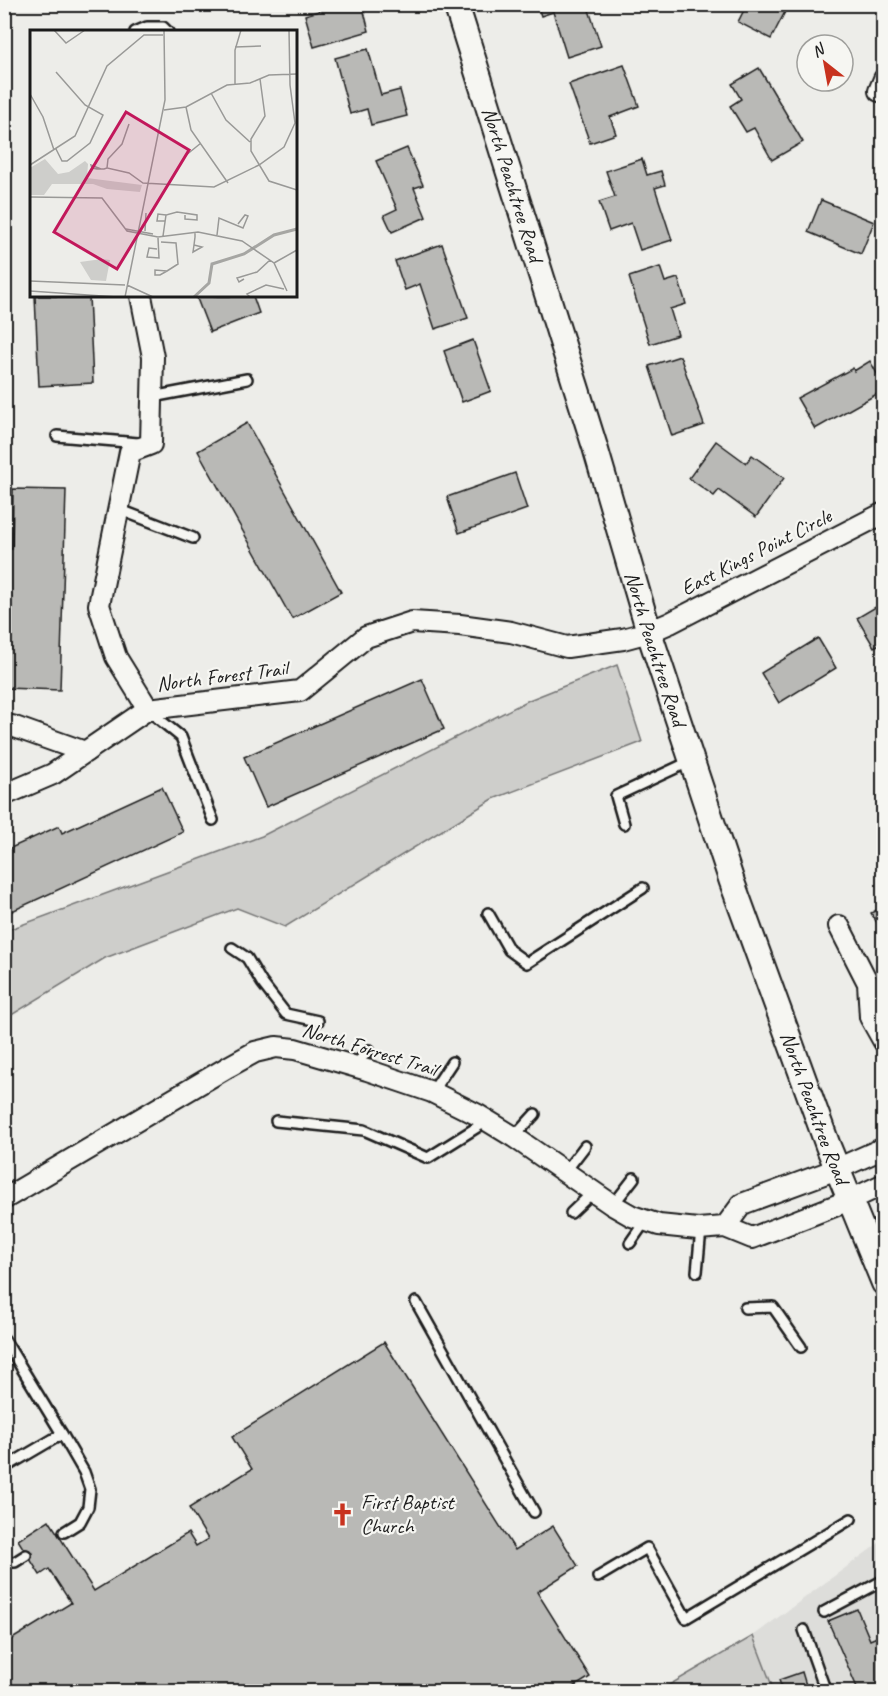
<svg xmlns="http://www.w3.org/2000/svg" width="888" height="1696" font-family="Caveat,sans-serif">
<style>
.built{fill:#ddddda}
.green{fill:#cececb;stroke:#757574;stroke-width:1.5}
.building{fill:#b9b9b6;stroke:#1c1c1c;stroke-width:1.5}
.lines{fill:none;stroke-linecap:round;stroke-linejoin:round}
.service-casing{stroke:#1c1c1c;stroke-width:14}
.minor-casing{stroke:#1c1c1c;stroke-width:24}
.tertiary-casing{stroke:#1c1c1c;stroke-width:28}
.service{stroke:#f6f6f2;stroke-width:9}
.minor{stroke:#f6f6f2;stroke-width:20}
.tertiary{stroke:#f6f6f2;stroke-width:24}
.labels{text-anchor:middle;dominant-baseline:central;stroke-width:4.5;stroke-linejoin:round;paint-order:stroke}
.street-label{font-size:21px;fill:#1c1c1c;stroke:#f6f6f2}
.poi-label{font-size:21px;fill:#1c1c1c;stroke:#f6f6f2;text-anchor:start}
.inset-river{fill:none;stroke:#a6a6a3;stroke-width:3}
.inset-road{fill:none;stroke:#999997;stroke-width:1.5}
.view{fill:#c2185b;fill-opacity:0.15;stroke:#c2185b;stroke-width:3}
.inset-edge{fill:none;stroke:#1c1c1c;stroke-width:3}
</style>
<rect width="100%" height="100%" fill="#edede9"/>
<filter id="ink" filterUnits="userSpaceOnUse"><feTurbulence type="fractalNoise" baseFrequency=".0167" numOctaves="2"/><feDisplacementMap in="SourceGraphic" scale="12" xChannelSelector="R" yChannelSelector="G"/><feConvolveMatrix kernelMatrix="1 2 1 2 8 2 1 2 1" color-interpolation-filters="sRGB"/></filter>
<g filter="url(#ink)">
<!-- built -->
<path class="built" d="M883,1540V1691H774L753,1636Z"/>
<!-- green -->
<g class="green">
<path d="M617,665L642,742L493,799L285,927L237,908L105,958L5,1019V931L262,836L529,700Z"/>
<path d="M753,1636L774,1691H664V1688Z"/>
</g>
<!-- building -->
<g class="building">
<path d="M317,4H362L369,31L314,47L305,15L319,11Z"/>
<path d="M537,4H587L601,46L567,57L553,12L541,16Z"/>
<path d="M747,4H789L771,39L738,22Z"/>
<path d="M368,49L381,95L400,90L407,116L371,125L367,109L350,114L335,58Z"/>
<path d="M624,65L639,106L610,117L616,134L590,143L569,84Z"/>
<path d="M759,68L803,142L772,160L754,128L746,132L730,106L741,99L732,84Z"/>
<path d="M407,148L423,185L414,188L426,217L392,232L384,215L397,209L376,161Z"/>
<path d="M642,159L647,175L661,171L665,185L655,188L672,240L640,250L631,223L609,231L599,202L615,197L606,171Z"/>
<path d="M821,200L874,222L861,254L808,232Z"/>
<path d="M442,244L468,318L435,329L420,284L405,290L395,261Z"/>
<path d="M660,267L665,282L678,278L686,304L670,309L678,335L650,344L629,277Z"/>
<path d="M35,296H89L93,383L39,386Z"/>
<path d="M196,296H253L259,313L210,332Z"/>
<path d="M473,340L491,391L462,402L444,351Z"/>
<path d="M680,356L704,425L672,436L649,366Z"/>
<path d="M870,361L884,386V390L815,429L797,398L853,368L854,371Z"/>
<path d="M247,423L341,592L292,619L198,451Z"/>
<path d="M716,441L746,463L752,455L784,478L756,517L719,490L714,496L689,478Z"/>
<path d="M515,473L527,509L459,533L447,497Z"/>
<path d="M13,489L66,490L60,690L5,688L9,549H12Z"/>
<path d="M884,602V642L874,647L857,618Z"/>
<path d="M818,638L836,668L779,703L761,673Z"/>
<path d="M422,679L444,729L266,807L244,757Z"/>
<path d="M162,787L183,832L10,912L4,899V851L59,826L62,833Z"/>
<path d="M884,906V934L871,913Z"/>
<path d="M384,1342L515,1550L553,1526L578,1566L537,1592L590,1677L566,1692H4V1644L71,1603L49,1569L40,1575L18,1540L49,1520L94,1591L188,1533L196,1546L208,1539L189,1508L252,1469L232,1437Z"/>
<path d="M857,1609L870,1640L884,1634V1692H859L828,1621Z"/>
<path d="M802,1672L808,1692H783L779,1680Z"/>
</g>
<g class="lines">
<defs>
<g id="service">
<path d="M135,32L147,27H163L168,32"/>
<path d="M152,397L247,379"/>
<path d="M57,436L138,443"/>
<path d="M118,509L193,538"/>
<path d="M149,711L181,737L213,820"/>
<path d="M624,824L616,796L691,761"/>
<path d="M488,913L509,950L527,963L643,888"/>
<path d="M232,948L247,958L262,983L286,1014L318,1021"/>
<path d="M354,1066L369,1050"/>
<path d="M432,1092L452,1062"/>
<path d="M276,1121L364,1130L428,1158L487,1121"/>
<path d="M514,1137L535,1114"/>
<path d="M565,1172L585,1146"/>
<path d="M613,1205L634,1178"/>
<path d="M571,1213L593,1192"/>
<path d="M630,1243L646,1220"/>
<path d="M697,1272L701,1229"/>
<path d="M416,1302L534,1512"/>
<path d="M745,1308L773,1307L801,1347"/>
<path d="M4,1339L62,1434L4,1468"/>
<path d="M62,1434L84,1472L90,1489L88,1507L80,1522L64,1532"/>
<path d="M4,1562H15L26,1555"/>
<path d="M598,1577L647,1548L686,1618L851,1519"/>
<path d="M824,1612L884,1580"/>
<path d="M804,1630L826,1692"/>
</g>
<g id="minor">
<path d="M879,91L884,79"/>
<path d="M141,296L153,357L151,444L130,452L99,605L116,657L148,709L300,691L366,637L412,622L460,625L511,632L567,647L623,639L649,632L670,623L884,513"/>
<path d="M4,726H12L85,752"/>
<path d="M4,795L53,774L148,709"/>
<path d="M839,926L868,983L870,1017L884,1042"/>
<path d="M4,1199L228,1067L255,1052L276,1047L295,1049L367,1070L432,1092L478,1115L514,1137L611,1204L632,1216L659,1225L698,1229L725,1227L752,1238L850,1200L884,1184"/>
<path d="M725,1227L742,1204L837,1169L884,1148"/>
</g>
<g id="tertiary">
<path id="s1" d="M456,4L595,447L649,632L732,882L828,1146L884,1283"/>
</g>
</defs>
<!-- service casing -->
<use href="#service" class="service-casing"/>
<!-- minor casing -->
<use href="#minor" class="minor-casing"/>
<!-- tertiary casing -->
<use href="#tertiary" class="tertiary-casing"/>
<!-- service -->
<use href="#service" class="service"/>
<!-- minor -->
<use href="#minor" class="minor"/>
<!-- tertiary -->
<use href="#tertiary" class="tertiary"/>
</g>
</g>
<!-- icons -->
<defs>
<symbol id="church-bare" viewBox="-9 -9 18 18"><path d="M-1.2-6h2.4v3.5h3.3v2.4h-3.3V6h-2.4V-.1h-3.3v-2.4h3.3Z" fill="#c8321e" stroke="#f6f6f2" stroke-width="2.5" paint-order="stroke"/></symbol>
</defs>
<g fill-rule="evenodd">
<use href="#church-bare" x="326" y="1498" width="33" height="33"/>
</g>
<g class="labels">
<!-- street labels -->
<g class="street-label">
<text stroke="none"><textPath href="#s1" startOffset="189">North Peachtree Road</textPath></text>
<text transform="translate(756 552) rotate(-27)">East Kings Point Circle</text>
<text stroke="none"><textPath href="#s1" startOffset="675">North Peachtree Road</textPath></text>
<text transform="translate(222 676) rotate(-7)">North Forest Trail</text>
<text transform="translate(370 1049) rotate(17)">North Forrest Trail</text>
<text stroke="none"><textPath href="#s1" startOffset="1161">North Peachtree Road</textPath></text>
</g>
<!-- poi labels -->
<g class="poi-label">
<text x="361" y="1502">First Baptist<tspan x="361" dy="24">Church</tspan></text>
</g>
</g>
<!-- overview -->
<g transform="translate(30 30)">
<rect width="267" height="267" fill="#edede9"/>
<path d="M15,129L28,144L39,142L55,131L58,134L57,148L112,155L110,162L77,159L63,154H22L14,165H0V138ZM72,229L80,230L76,251L61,250L50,232Z" fill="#cececb"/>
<path class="inset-river" d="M164,267L179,253L182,234L214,224L244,205L267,199"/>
<path class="inset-road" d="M24,0L36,13L55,0M205,17L231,16M230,49L235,86L221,109V121L239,151L267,160M205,54V20L211,0M181,63L196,90L220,112M0,64L13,87L24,120M156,77L161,100L198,153M134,80L156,77L197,55L220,53L239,45L267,44M99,94L92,114L78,129L77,138L99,143L113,153L184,157L229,135L254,117L265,93L260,55L259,0M26,119L32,131H37L60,113L73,85L55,75L26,42M155,126L171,113M0,135L45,106L77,36L114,5H133M71,139L61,135L62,138L67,139H74L77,138M0,167L72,168L97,201L128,207L168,202L212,211L244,233L257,261M135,191H127L128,184L136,185M96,199L123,204M115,201L116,183M187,205L189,188L213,198L218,186L215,185L208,194M133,206L136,185L147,182L167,185V190L155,189V185M131,212L146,213L148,234L137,241L130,245H125V240L137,241M164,215L172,217L163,222L164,215L165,207V202M127,219L119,218L117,227L129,228L128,208M244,233L267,220M214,249L209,252L207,248L227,242L240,230M0,251L95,255M97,255L123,267M0,261L87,267M95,267L135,70L134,0M220,267L217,264L236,255L254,259"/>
<path class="view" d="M96,82L159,120L87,239L24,202Z"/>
<rect width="267" height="267" class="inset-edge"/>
</g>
<!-- margin -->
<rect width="888" height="1696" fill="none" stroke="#f6f6f2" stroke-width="24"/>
<rect x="12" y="12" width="864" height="1672" fill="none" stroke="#1c1c1c" stroke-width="2" filter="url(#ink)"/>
<!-- north arrow -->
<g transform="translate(825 63) rotate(329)"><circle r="28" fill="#f6f6f2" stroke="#9f9f9c" stroke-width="1.5"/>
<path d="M0-4.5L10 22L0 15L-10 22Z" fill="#c8321e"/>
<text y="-9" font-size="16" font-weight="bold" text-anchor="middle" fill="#1c1c1c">N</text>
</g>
</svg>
